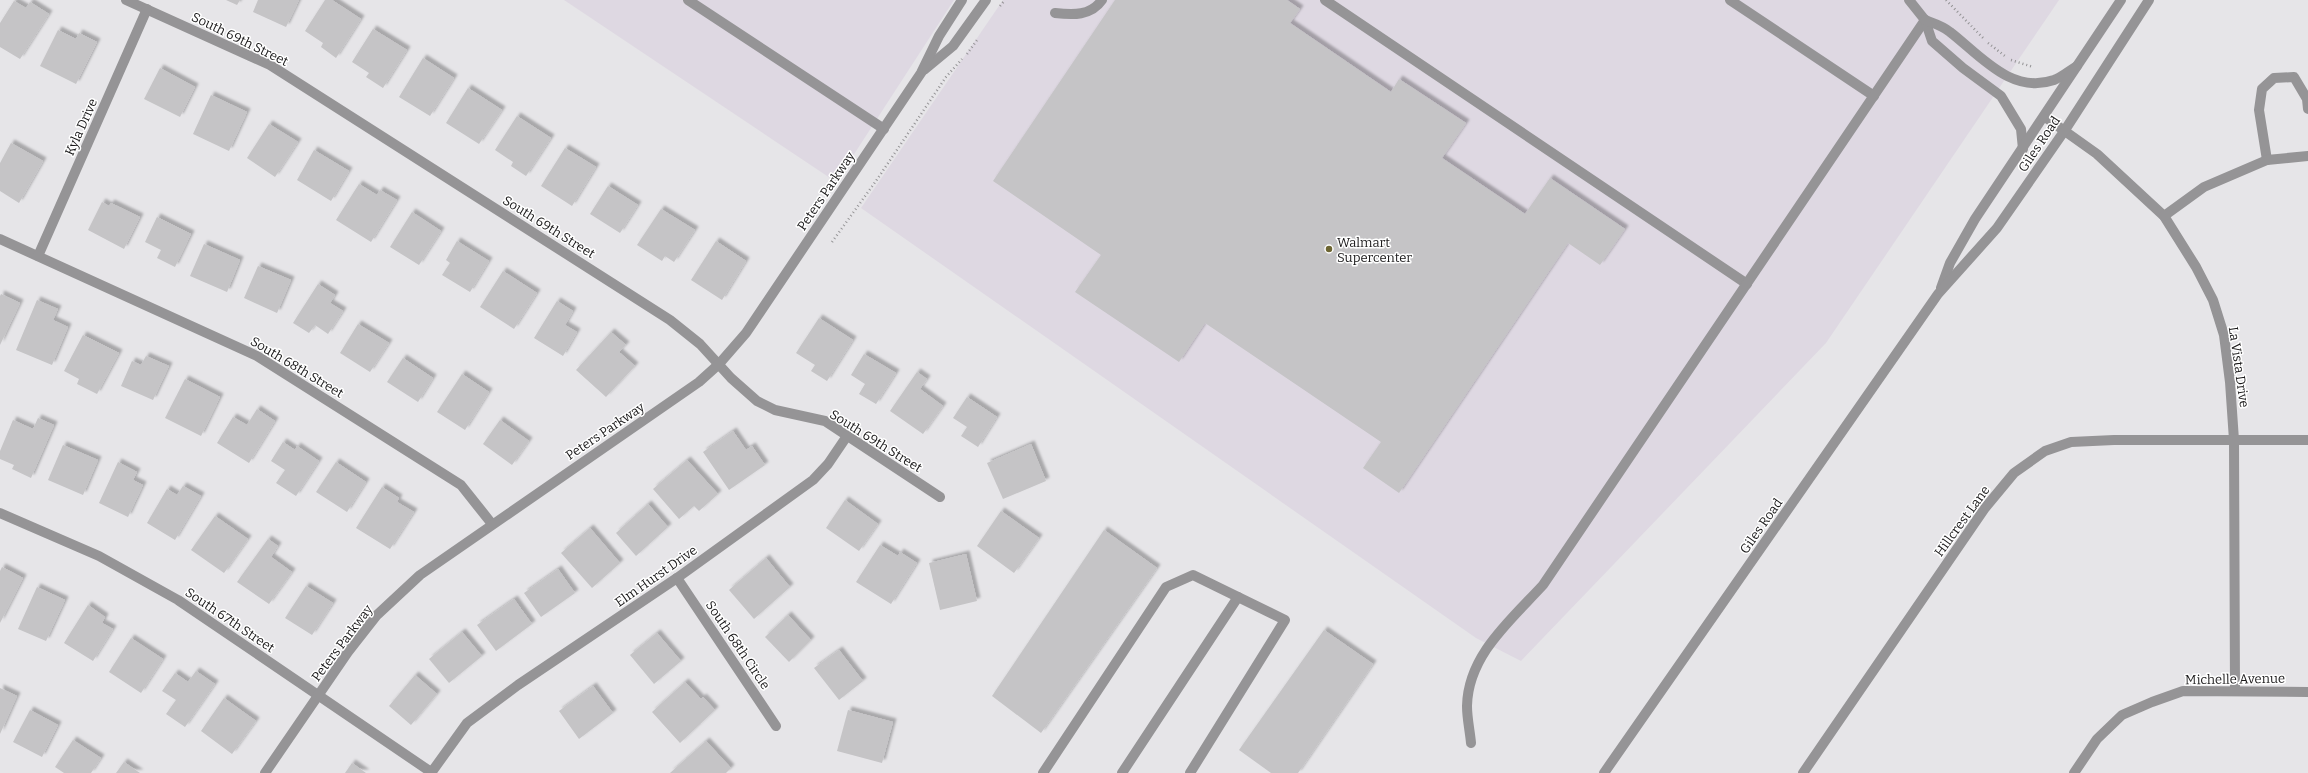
<svg xmlns="http://www.w3.org/2000/svg" width="2308" height="773" font-family="Bitter,serif">
<style>
.built{fill:#ded8e2}
.building{fill:#c5c4c6;filter:url(#shadow)}
.lines{fill:none;stroke-linecap:round;stroke-linejoin:round}
.path{stroke:#939294;stroke-width:2.5;stroke-dasharray:1 3;stroke-linecap:butt}
.service{stroke:#959496;stroke-width:10}
.minor{stroke:#959496;stroke-width:10}
.tertiary{stroke:#959496;stroke-width:10}
.poi-dot{fill:#6d6532;stroke:#fff;stroke-width:1.5}
.labels{text-anchor:middle;dominant-baseline:central;stroke-width:3;stroke-linejoin:round;paint-order:stroke}
.street-label{font-size:13px;fill:#181718;stroke:#fff}
.poi-label{font-size:13px;fill:#181718;stroke:#fff;text-anchor:start}
</style>
<defs>
<filter id="shadow"><feDropShadow dx="3.5" dy="-3.5" stdDeviation="1" flood-color="#0004"/></filter>
</defs>
<rect width="100%" height="100%" fill="#e6e5e8"/>
<!-- built -->
<g class="built">
<path d="M564,0H954L836,182Z"/>
<path d="M1003,0H2059L1826,343L1521,661L1476,638L861,208Z"/>
</g>
<!-- building -->
<g class="building">
<path d="M226,0H240L237,5Z"/>
<path d="M258,0H299L286,27L253,12Z"/>
<path d="M325,0H332L361,19L336,58L321,47L323,43L305,31Z"/>
<path d="M1115,0H1287L1300,9L1290,23L1391,92L1399,79L1466,123L1442,158L1525,214L1550,178L1625,229L1600,265L1568,243L1399,493L1363,468L1381,442L1205,323L1179,362L1075,292L1101,255L993,181Z"/>
<path d="M14,1L26,8L30,2L49,14L20,59L0,47V23Z"/>
<path d="M373,29L407,50L383,88L366,77L369,73L352,62Z"/>
<path d="M58,30L76,39L79,33L97,42L76,84L40,66Z"/>
<path d="M423,58L454,78L430,116L399,97Z"/>
<path d="M160,68L195,87L180,117L144,99Z"/>
<path d="M468,88L502,110L479,144L446,123Z"/>
<path d="M211,95L247,112L229,151L193,134Z"/>
<path d="M517,116L551,138L526,176L511,166L513,162L495,150Z"/>
<path d="M269,124L298,142L275,177L247,158Z"/>
<path d="M11,143L43,161L19,203L0,191V163Z"/>
<path d="M565,148L596,167L572,206L541,186Z"/>
<path d="M314,150L349,171L331,201L297,180Z"/>
<path d="M359,184L377,195L380,190L397,200L371,242L336,220Z"/>
<path d="M608,186L638,205L620,233L590,214Z"/>
<path d="M102,202L109,206L111,203L140,217L124,249L88,230Z"/>
<path d="M661,209L695,230L674,262L665,256L662,261L637,245Z"/>
<path d="M412,212L441,231L419,265L390,247Z"/>
<path d="M157,217L191,234L175,267L157,258L161,250L145,242Z"/>
<path d="M457,241L489,261L470,292L442,275L450,263L446,260Z"/>
<path d="M716,241L746,261L722,300L691,280Z"/>
<path d="M204,244L240,260L227,292L190,276Z"/>
<path d="M258,266L291,280L277,313L244,298Z"/>
<path d="M503,271L537,293L514,329L480,307Z"/>
<path d="M318,284L335,295L330,303L343,311L328,334L315,325L309,333L293,323Z"/>
<path d="M1,294L20,303L0,345V296Z"/>
<path d="M37,300L58,309L53,320L68,327L52,365L16,350Z"/>
<path d="M557,301L573,311L565,325L577,332L563,356L534,338Z"/>
<path d="M819,318L853,340L827,381L811,371L815,365L796,353Z"/>
<path d="M358,324L389,343L370,372L340,353Z"/>
<path d="M611,332L626,345L619,352L635,366L606,397L576,370Z"/>
<path d="M83,335L119,353L97,394L77,384L79,379L64,371Z"/>
<path d="M864,354L896,373L876,404L859,394L865,384L851,375Z"/>
<path d="M146,356L169,366L153,400L121,386L132,361L141,365Z"/>
<path d="M403,358L433,378L418,402L387,382Z"/>
<path d="M917,372L927,379L920,389L943,406L923,434L890,411Z"/>
<path d="M462,374L489,392L465,430L437,412Z"/>
<path d="M185,379L220,397L201,436L165,418Z"/>
<path d="M967,397L997,417L978,447L961,436L967,427L953,418Z"/>
<path d="M257,409L275,421L249,463L217,443L233,417L247,425Z"/>
<path d="M38,418L54,425L31,478L12,469L14,465L0,459V451L13,420L33,429Z"/>
<path d="M500,420L529,441L512,465L483,444Z"/>
<path d="M733,431L746,450L752,446L765,465L729,490L703,452Z"/>
<path d="M283,442L295,450L297,446L319,461L296,496L276,483L285,470L271,461Z"/>
<path d="M1031,444L1046,481L1003,499L987,463Z"/>
<path d="M63,445L98,460L83,495L48,480Z"/>
<path d="M687,460L718,494L699,511L694,506L679,519L653,489Z"/>
<path d="M118,462L137,472L133,480L143,485L128,517L99,503Z"/>
<path d="M336,462L366,482L347,512L316,492Z"/>
<path d="M183,486L201,496L175,540L147,523L167,489L177,495Z"/>
<path d="M382,487L399,498L397,502L414,512L390,549L356,528Z"/>
<path d="M845,500L878,524L859,551L826,528Z"/>
<path d="M648,504L668,527L636,556L616,533Z"/>
<path d="M1001,511L1039,538L1014,573L977,546Z"/>
<path d="M215,516L248,539L224,573L191,550Z"/>
<path d="M590,528L620,563L592,588L561,553Z"/>
<path d="M1104,530L1157,568L1041,733L992,696Z"/>
<path d="M268,539L278,546L271,557L292,572L269,604L237,582Z"/>
<path d="M880,545L898,556L900,552L917,563L891,604L856,582Z"/>
<path d="M966,554L977,601L940,610L929,563Z"/>
<path d="M766,558L790,587L754,619L729,590Z"/>
<path d="M2,567L23,578L0,623V571Z"/>
<path d="M558,569L575,593L541,617L524,593Z"/>
<path d="M306,586L333,603L312,635L285,618Z"/>
<path d="M37,587L65,600L46,641L18,629Z"/>
<path d="M514,599L532,624L496,651L477,625Z"/>
<path d="M88,605L105,617L102,623L113,629L93,661L64,643Z"/>
<path d="M788,615L811,640L789,662L765,637Z"/>
<path d="M1324,630L1373,664L1298,773H1271L1239,750Z"/>
<path d="M462,632L482,656L449,683L429,659Z"/>
<path d="M657,633L681,661L654,684L630,655Z"/>
<path d="M131,638L163,659L141,693L109,672Z"/>
<path d="M839,650L863,681L839,700L814,668Z"/>
<path d="M196,671L215,684L185,727L166,714L176,700L162,691L175,673L188,682Z"/>
<path d="M415,675L437,694L411,725L389,706Z"/>
<path d="M685,682L701,699L703,697L715,710L680,743L652,712Z"/>
<path d="M593,686L613,713L579,739L559,711Z"/>
<path d="M0,688L17,696L0,734Z"/>
<path d="M224,698L256,721L232,754L201,731Z"/>
<path d="M30,710L58,725L42,757L13,742Z"/>
<path d="M848,710L893,722L882,763L837,751Z"/>
<path d="M73,740L101,758L91,773H64L55,767Z"/>
<path d="M706,741L731,768L726,773H670Z"/>
<path d="M124,762L140,773H116Z"/>
<path d="M352,763L366,773H345Z"/>
</g>
<g class="lines">
<!-- path -->
<g class="path">
<path d="M1946,0L1985,40"/>
<path d="M1000,6L1005,0"/>
<path d="M1988,43L2005,56"/>
<path d="M967,54L977,40"/>
<path d="M2011,60L2033,67"/>
<path d="M832,242L876,181L946,77L962,59"/>
</g>
<!-- service -->
<g class="service">
<path d="M688,0L884,129"/>
<path d="M1325,0L1747,284"/>
<path d="M1730,0L1874,96"/>
<path d="M1055,13C1073,15 1091,16 1102,0"/>
<path d="M1471,743C1470,731 1467,719 1467,706C1468,655 1511,620 1543,585L1925,20"/>
<path d="M1043,773L1166,587L1193,575L1285,620L1190,773"/>
<path d="M1122,773L1238,597"/>
</g>
<!-- minor -->
<g class="minor">
<path d="M126,0L270,65L670,320L700,344L731,378L757,401L775,410L825,421L940,497"/>
<path d="M1909,0L1925,20L1932,41L1963,68L2001,96L2021,129L2023,149"/>
<path d="M1925,20C1933,23 1943,26 1950,32C1980,55 2011,95 2054,80C2062,77 2070,70 2077,66"/>
<path d="M924,70L953,46L986,0"/>
<path d="M2045,117L2097,154L2164,216L2196,267L2213,300L2224,335L2230,382L2234,440L2235,691"/>
<path d="M2267,160L2259,110L2262,89L2274,78L2294,77L2307,99L2308,109"/>
<path d="M2164,216L2204,187L2267,160L2308,156"/>
<path d="M0,239L257,356L461,485L492,524"/>
<path d="M38,256L147,9"/>
<path d="M0,513L99,556L178,600L431,772"/>
<path d="M677,578L776,726"/>
<path d="M265,773L348,652L377,615L420,575L699,382L719,364L746,333L921,73L939,36L962,0"/>
<path d="M431,773L467,723L518,685L677,578L813,480L828,464L847,436"/>
<path d="M1803,773L1985,508L2014,473L2045,451L2071,442L2114,440H2308"/>
<path d="M2074,773L2097,739L2122,715L2152,702L2183,691L2308,692"/>
</g>
<!-- tertiary -->
<g class="tertiary">
<path d="M1941,288L1950,263L1975,219L2121,0"/>
<path d="M1604,773L1938,294L1997,228L2065,130L2149,0"/>
</g>
</g>
<!-- markers -->
<circle class="poi-dot" cx="1329" cy="249" r="4"/>
<g class="labels">
<!-- street labels -->
<g class="street-label">
<text transform="translate(240 39) rotate(26)">South 69th Street</text>
<text transform="translate(81 127) rotate(-66)">Kyla Drive</text>
<text transform="translate(2039 144) rotate(-56)">Giles Road</text>
<text transform="translate(826 191) rotate(-56)">Peters Parkway</text>
<text transform="translate(549 227) rotate(32)">South 69th Street</text>
<text transform="translate(297 367) rotate(31)">South 68th Street</text>
<text transform="translate(2239 367) rotate(82)">La Vista Drive</text>
<text transform="translate(605 431) rotate(-34)">Peters Parkway</text>
<text transform="translate(876 441) rotate(32)">South 69th Street</text>
<text transform="translate(1962 521) rotate(-54)">Hillcrest Lane</text>
<text transform="translate(1761 526) rotate(-55)">Giles Road</text>
<text transform="translate(656 576) rotate(-35)">Elm Hurst Drive</text>
<text transform="translate(230 620) rotate(34)">South 67th Street</text>
<text transform="translate(342 643) rotate(-53)">Peters Parkway</text>
<text transform="translate(738 645) rotate(56)">South 68th Circle</text>
<text transform="translate(2235 679) rotate(-1)">Michelle Avenue</text>
</g>
<!-- poi labels -->
<g class="poi-label">
<text x="1337" y="242">Walmart<tspan x="1337" dy="15">Supercenter</tspan></text>
</g>
</g>
</svg>
